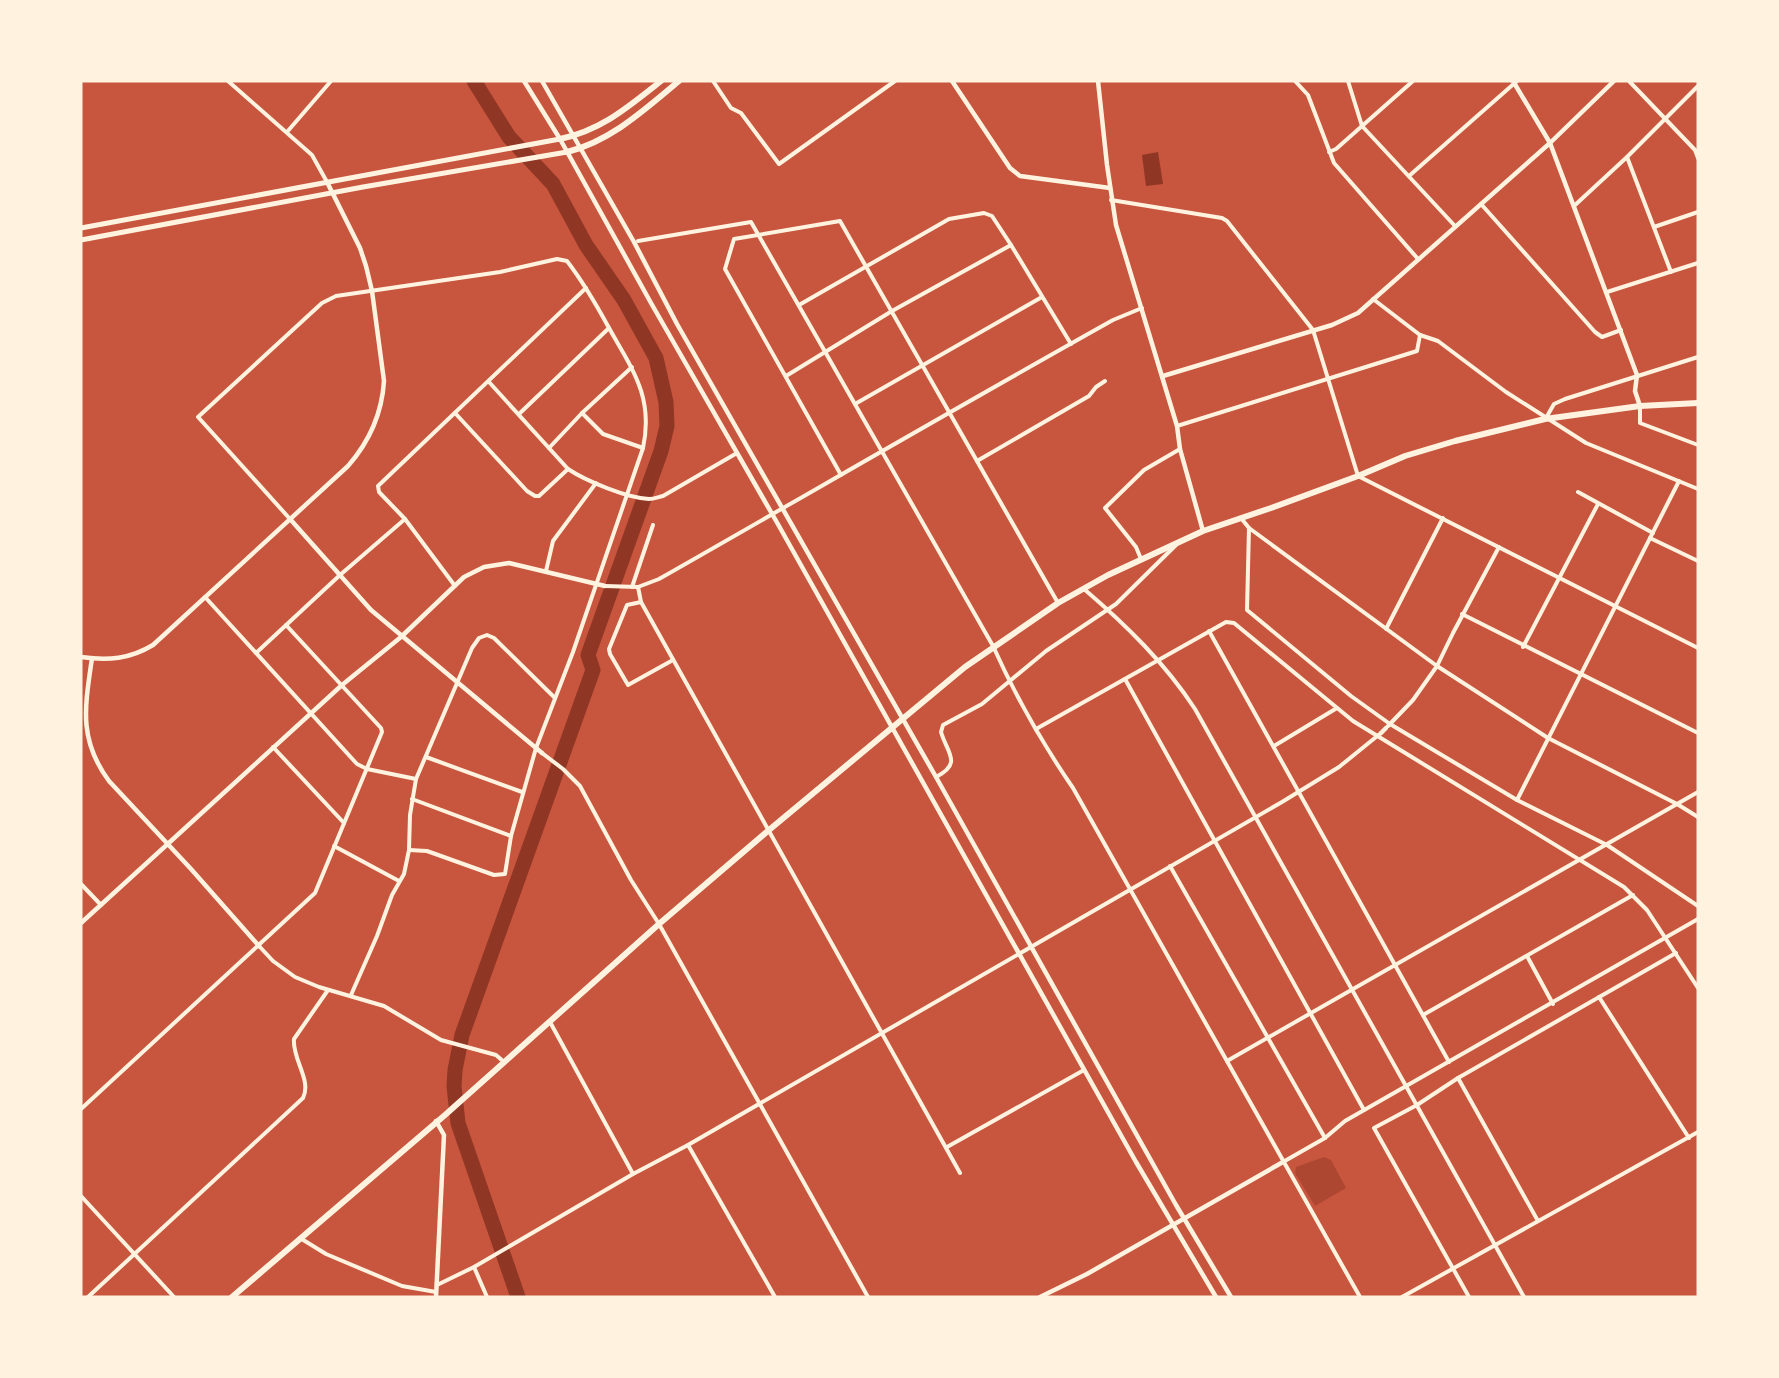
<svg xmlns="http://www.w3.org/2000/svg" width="1779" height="1378" font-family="Karla,sans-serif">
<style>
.green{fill:#ae4732}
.water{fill:#8f3625}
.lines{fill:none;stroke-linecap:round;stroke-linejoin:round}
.river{stroke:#8f3625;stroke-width:15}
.minor{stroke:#fff3e0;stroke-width:4}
.tertiary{stroke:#fff3e0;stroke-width:4.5}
.secondary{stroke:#fff3e0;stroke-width:5}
.trunk{stroke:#fff3e0;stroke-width:6}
</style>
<rect width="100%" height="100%" fill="#c8553d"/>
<!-- green -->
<path class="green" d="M1324,1157L1331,1160L1346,1188L1315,1206L1295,1173L1296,1167Z"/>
<!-- water -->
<path class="water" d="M1158,152L1163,184L1146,186L1142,155Z"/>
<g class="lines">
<!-- river -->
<path class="river" d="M474,81L509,137L553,184L586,245L624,300L656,358L666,402L667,426L661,451L588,655L593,670L462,1035L455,1070L454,1086L458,1123L518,1297"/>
<!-- minor -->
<g class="minor">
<path d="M228,81L312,155L327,182"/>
<path d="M713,81L731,108L741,113L779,164L895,81"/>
<path d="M1295,81L1308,95L1334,163L1418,259"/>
<path d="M1348,81L1362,126L1455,226"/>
<path d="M1629,81L1695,150L1698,158"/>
<path d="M287,132L331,81"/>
<path d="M1329,152L1336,149L1413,81"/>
<path d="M1627,157L1671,272"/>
<path d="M1409,176L1517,81"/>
<path d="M1111,200L1222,218L1227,221L1313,330L1358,476L1698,648"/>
<path d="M1481,204L1595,332L1602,337L1621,330"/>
<path d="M1574,206L1627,157L1698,86"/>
<path d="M1654,227L1698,212"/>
<path d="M638,241L751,222L993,646C1015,695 1042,743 1073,788L1360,1297"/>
<path d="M1607,292L1698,263"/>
<path d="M1373,299L1420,335L1438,341L1506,392L1586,443L1698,489"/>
<path d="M799,305L949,219L984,213L992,216L1011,245L1071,344"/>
<path d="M786,376L892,311L1011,245"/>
<path d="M489,382L568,469"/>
<path d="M855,404L1042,297"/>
<path d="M1640,406V423L1698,445"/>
<path d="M455,413L527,491L535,496H539L568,469C586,481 627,498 649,499C654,499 658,497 663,496L737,453"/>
<path d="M582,413L603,434L643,448"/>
<path d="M519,414L609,328"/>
<path d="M1546,418L1554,404L1565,399L1698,357"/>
<path d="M1177,426L1417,351L1420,335"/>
<path d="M549,448L582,413L632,367"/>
<path d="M977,461L1089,396L1096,387L1105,381"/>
<path d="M841,475L725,269L734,239L840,221L1058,603"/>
<path d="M1578,492L1653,533"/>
<path d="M1241,518L1249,528L1437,666L1548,738L1677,804L1698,817"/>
<path d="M290,519L198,417L322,303L336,296L500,272L557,259L567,261C583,282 596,304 609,328C632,369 654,397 643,448L573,652L536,748L511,836L505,874L494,875L427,851L409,850"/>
<path d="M1249,528L1247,610L1351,696L1390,724L1517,800L1607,845L1698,906"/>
<path d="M1650,538L1698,561"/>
<path d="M1141,559L1136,547L1105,508L1144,470L1180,449"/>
<path d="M546,571L553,541L596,483"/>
<path d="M455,586L405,519L379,492L378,486L586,288"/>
<path d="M605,586L638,587L659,579C810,493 961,405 1113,320L1142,308"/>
<path d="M632,587L653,525"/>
<path d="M638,587L641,602L960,1173"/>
<path d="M1084,589C1126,625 1165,663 1195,709L1524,1297"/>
<path d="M205,597L357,764L367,769L416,779"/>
<path d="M641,602L627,605L609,649L610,654L628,685L673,660"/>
<path d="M1462,614L1698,733"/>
<path d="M1386,629L1443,518"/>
<path d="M1209,631L1449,1062"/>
<path d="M1523,647L1598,504"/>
<path d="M256,653L340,575L405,519"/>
<path d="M1125,679L1364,1110"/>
<path d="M1388,726L1413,700L1437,666L1453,633L1499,547"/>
<path d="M1036,729L1226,622L1234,623L1353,721L1624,887L1647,910L1698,988"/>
<path d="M1274,746L1337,708"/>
<path d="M273,747L344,823"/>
<path d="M542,753L563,769L580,786L631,880L659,924L868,1297"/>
<path d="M426,757L522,792"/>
<path d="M936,777C963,763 947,753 941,732L943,725L982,704L1046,651L1116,604L1176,545"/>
<path d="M412,799L511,836"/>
<path d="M1517,800L1679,481"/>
<path d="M334,846L399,881"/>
<path d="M1170,866L1325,1138"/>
<path d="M81,884L101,905"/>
<path d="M259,946L273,961L295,977L319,987L384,1006L441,1040L496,1055L504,1062"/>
<path d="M1527,956L1553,1004"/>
<path d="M351,995L377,936L392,895L404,874L409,850L410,815L416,779L472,648L479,638L487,635L494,638L555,698"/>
<path d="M1599,997L1689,1138"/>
<path d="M1423,1015L1633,895"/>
<path d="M550,1022L633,1174"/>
<path d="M1227,1061L1698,792"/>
<path d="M1458,1078L1538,1221"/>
<path d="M81,1109L315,893L382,732L381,728L286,625"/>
<path d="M688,1145L775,1297"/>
<path d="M947,1147L1084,1070"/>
<path d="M1283,1162L1325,1138L1345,1121L1698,919"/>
<path d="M81,1196L174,1297"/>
<path d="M300,1238L326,1254L402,1286L436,1292"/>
<path d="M474,1267L487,1297"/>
<path d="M437,1285L474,1267L633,1174L688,1145L1282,802L1339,767L1381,733"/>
<path d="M88,1297L303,1098C312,1080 292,1059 294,1039L328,990"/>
<path d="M1402,1297L1698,1132"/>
<path d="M1469,1297L1374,1128L1417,1105L1458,1078L1676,953"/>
</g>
<!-- tertiary -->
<g class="tertiary">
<path d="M524,81L560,139L651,303L779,526L1136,1162L1216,1297"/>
<path d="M542,81L634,242L677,324L936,777L1176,1205L1231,1297"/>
<path d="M952,81L1010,168L1020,176L1110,188"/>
<path d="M1098,81L1107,165L1116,225L1177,426L1180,449L1203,531"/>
<path d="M1513,81L1550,143L1637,375L1635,391L1640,406"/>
<path d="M1163,376L1332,325L1358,313L1550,143L1614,81"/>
<path d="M290,519L371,610L542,753"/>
<path d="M81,657C108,661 130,659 153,645L348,466C369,442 382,413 384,381L372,291L366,266L360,248L327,182"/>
<path d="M92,658C85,707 78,739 109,781L191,869L259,946"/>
<path d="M1381,733L1386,728"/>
<path d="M81,923L342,685L401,637L464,577L484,567L509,563L605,586"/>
<path d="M436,1121L444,1135L436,1297"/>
<path d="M1040,1297L1087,1274L1283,1162"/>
</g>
<!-- secondary -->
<g class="secondary">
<path d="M81,228L560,139"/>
<path d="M81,240L363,187L567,152"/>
</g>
<!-- trunk -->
<g class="trunk">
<path d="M560,139C602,130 628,107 661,81"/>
<path d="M567,152C611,141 644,110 679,81"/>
<path d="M232,1297L445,1115L659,924L769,830L965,667L1058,603L1108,575L1203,531L1271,508L1358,476L1405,456L1455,441L1545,419L1640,406L1698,403"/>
</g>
</g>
<!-- border -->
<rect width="1779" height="1378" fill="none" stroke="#fff3e0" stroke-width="165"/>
</svg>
